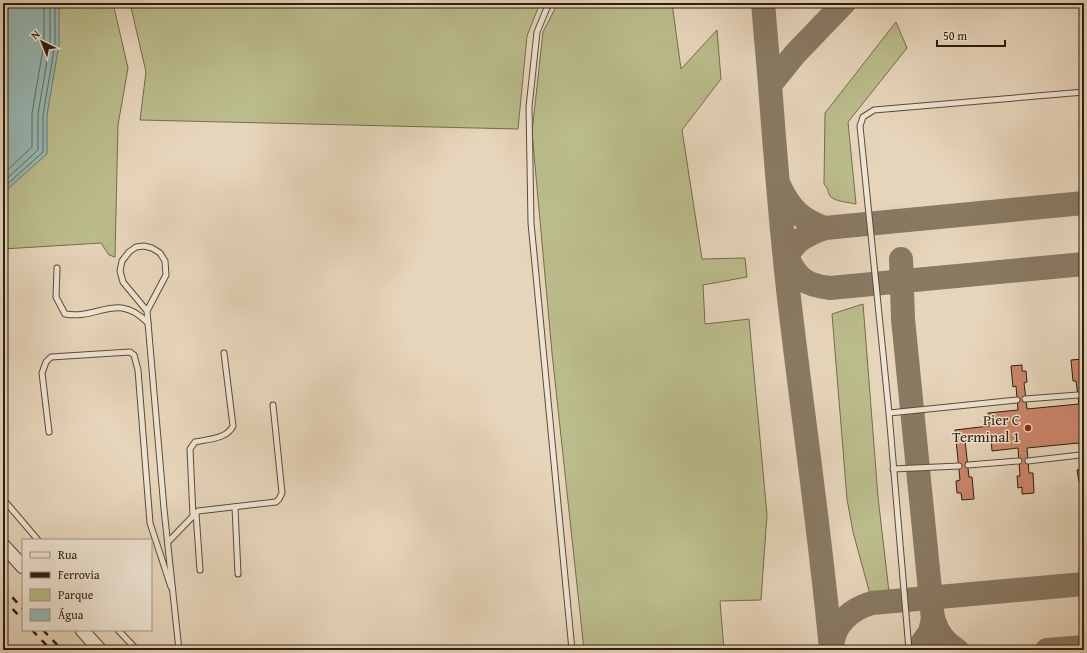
<svg xmlns="http://www.w3.org/2000/svg" width="1087" height="653" font-family="'Gentium Book Plus',serif">
<style>
.green{fill:#bbbc8c;stroke:#736d4c}
.water{fill:#97b8b4;stroke:#6c7a71}
.lines{fill:none;stroke-linecap:round;stroke-linejoin:round}
.shore{stroke:#616b60;stroke-width:1}
.taxiway{stroke:#897a64;stroke-width:24}
.building{fill:#ce876d;stroke:#2b1e0d}
.service-casing{stroke:#5a4c38;stroke-width:7}
.tertiary-casing{stroke:#5a4c38;stroke-width:15}
.service{stroke:#efe4d3;stroke-width:5}
.tertiary{stroke:#efe4d3;stroke-width:13}
.rail{stroke:#2b1e0d;stroke-width:2.5;stroke-dasharray:7 7;stroke-linecap:butt}
.poi-dot{fill:#8f2418;stroke:#efe4d3;stroke-width:1.5}
.labels{text-anchor:middle;dominant-baseline:central;stroke-width:3;stroke-linejoin:round;paint-order:stroke}
.poi-label{font-size:15px;fill:#2b1e0d;stroke:#efe4d3;text-anchor:end}
</style>
<rect width="100%" height="100%" fill="#e7d5bb"/>
<filter id="stains"><feTurbulence type="fractalNoise" baseFrequency=".005" numOctaves="4"/><feColorMatrix values="0 0 0 0 .2 0 0 0 0 .09 0 0 0 0 .02 0 0 0 .5 -.17"/></filter>
<radialGradient id="worn" r=".72"><stop offset=".6" stop-color="#630" stop-opacity="0"/><stop offset="1" stop-color="#630" stop-opacity=".3"/></radialGradient>
<!-- green -->
<g class="green">
<path d="M3,3H113L128,68L118,125L115,257L109,255L101,243L3,249Z"/>
<path d="M130,3H540L527,36L518,129L140,120L146,72Z"/>
<path d="M558,3H672L681,69L717,30L721,79L682,130L702,259L745,258L747,277L703,285L705,324L749,319L767,515L761,600L720,601L724,650H584L552,353L532,132L543,32Z"/>
<path d="M896,22L907,48L848,122L856,204C848,202 835,202 830,196C828,192 828,188 824,184L825,113Z"/>
<path d="M863,304L878,497L889,592L870,594L853,532L847,499L832,314Z"/>
</g>
<!-- water -->
<path class="water" d="M3,3H59V44L47,115V154L3,193Z"/>
<g class="lines">
<!-- shore -->
<g class="shore">
<path d="M3,174L32,147V113L44,43V3"/>
<path d="M3,182L38,150V114L50,43V3"/>
<path d="M3,188L43,152V115L55,44V3"/>
</g>
<!-- taxiway -->
<g class="taxiway">
<path d="M763,3L770,85"/>
<path d="M780,187C790,209 802,220 825,228"/>
<path d="M786,255C797,278 804,285 830,288L1084,264"/>
<path d="M901,259L903,319L936,650"/>
<path d="M786,261C791,242 807,234 825,228L1084,203"/>
<path d="M934,621C938,634 945,643 957,650"/>
<path d="M832,648C833,624 851,609 872,603L1084,584"/>
<path d="M831,650C821,541 805,432 792,323C782,244 776,165 770,85L795,54L844,3"/>
<path d="M917,650L930,632L933,619"/>
<path d="M1047,650L1084,647"/>
</g>
</g>
<!-- building -->
<path class="building" d="M1083,359L1084,488L1083,482H1079L1077,470L1082,469L1079,443L1027,448L1029,473H1033L1034,493L1022,494V487L1018,488L1017,476H1020L1018,448L992,451L991,437L965,440L969,477H972L974,499L962,500L961,493H957L956,481L960,480L955,430L989,426L988,413L1018,410L1016,386L1013,387L1011,366L1022,365V371H1026L1027,382L1024,383L1027,409L1079,404L1076,381H1073L1071,360Z"/>
<g class="lines">
<defs>
<g id="service">
<path d="M549,3L537,32L529,107L531,223L572,650"/>
<path d="M57,268L56,297L65,314C99,320 117,291 148,323"/>
<path d="M147,311L166,275L165,261L160,253L152,248L144,246L136,247L129,252L122,261L120,271L123,282L147,311L164,509L179,650"/>
<path d="M1025,399L1078,395"/>
<path d="M1017,400L889,413L860,126L863,117L874,110L1084,92"/>
<path d="M889,413L909,650"/>
<path d="M49,432L42,373L46,362L51,357L130,352L134,355L138,370L150,523L171,587"/>
<path d="M1028,461L1080,455"/>
<path d="M968,465L1019,461"/>
<path d="M893,469L959,466"/>
<path d="M3,499L38,540"/>
<path d="M235,507L238,574"/>
<path d="M196,513L200,570"/>
<path d="M193,516L190,449L195,442C208,439 227,439 233,426L224,353"/>
<path d="M168,542L198,511L276,502L279,499L282,493L273,405"/>
<path d="M118,630L137,650"/>
</g>
<g id="tertiary">
<path d="M3,545L23,567"/>
<path d="M82,630L100,650"/>
</g>
</defs>
<!-- service casing -->
<use href="#service" class="service-casing"/>
<!-- tertiary casing -->
<use href="#tertiary" class="tertiary-casing"/>
<!-- service -->
<use href="#service" class="service"/>
<!-- tertiary -->
<use href="#tertiary" class="tertiary"/>
<!-- rail -->
<g class="rail">
<path d="M3,587L23,609"/>
<path d="M3,599L23,620"/>
<path d="M32,630L51,650"/>
<path d="M43,630L62,650"/>
</g>
</g>
<!-- markers -->
<circle class="poi-dot" cx="1028" cy="428" r="4"/>
<g class="labels">
<!-- poi labels -->
<g class="poi-label">
<text x="1020" y="419">Pier C<tspan x="1020" dy="17">Terminal 1</tspan></text>
</g>
</g>
<!-- margin -->
<rect width="1087" height="653" fill="none" stroke="#e7d5bb" stroke-width="16"/>
<rect x="4" y="4" width="1079" height="645" fill="none" stroke="#2b1e0d" stroke-width="2"/>
<rect x="8" y="8" width="1071" height="637" fill="none" stroke="#2b1e0d"/>
<!-- legend -->
<rect x="22" y="539" width="130" height="92" fill="#efe4d3" stroke="#a19584"/>
<rect x="30" y="552" width="20" height="6" fill="#efe4d3" stroke="#a19584"/>
<text x="58" y="559" font-size="12" fill="#2b1e0d">Rua</text>
<rect x="30" y="572" width="20" height="6" fill="#2b1e0d" stroke="#a19584"/>
<text x="58" y="579" font-size="12" fill="#2b1e0d">Ferrovia</text>
<rect x="30" y="589" width="20" height="12" fill="#bbbc8c" stroke="#a19584"/>
<text x="58" y="599" font-size="12" fill="#2b1e0d">Parque</text>
<rect x="30" y="609" width="20" height="12" fill="#97b8b4" stroke="#a19584"/>
<text x="58" y="619" font-size="12" fill="#2b1e0d">Água</text>
<!-- north arrow -->
<g transform="translate(42 42) rotate(317)" stroke="#efe4d3" stroke-width="3" paint-order="stroke">
<path d="M0-3L7 15L0 10L-7 15Z" fill="#2b1e0d"/>
<text y="-6" font-size="11" font-weight="bold" text-anchor="middle" fill="#2b1e0d">N</text>
</g>
<!-- scale -->
<path d="M937 40v6h68v-6" fill="none" stroke="#2b1e0d" stroke-width="2"/>
<text x="943" y="40" font-size="12" fill="#2b1e0d" stroke="#efe4d3" stroke-width="3" paint-order="stroke">50 m</text>
<rect width="100%" height="100%" filter="url(#stains)"/>
<rect width="100%" height="100%" fill="url(#worn)"/>
</svg>
